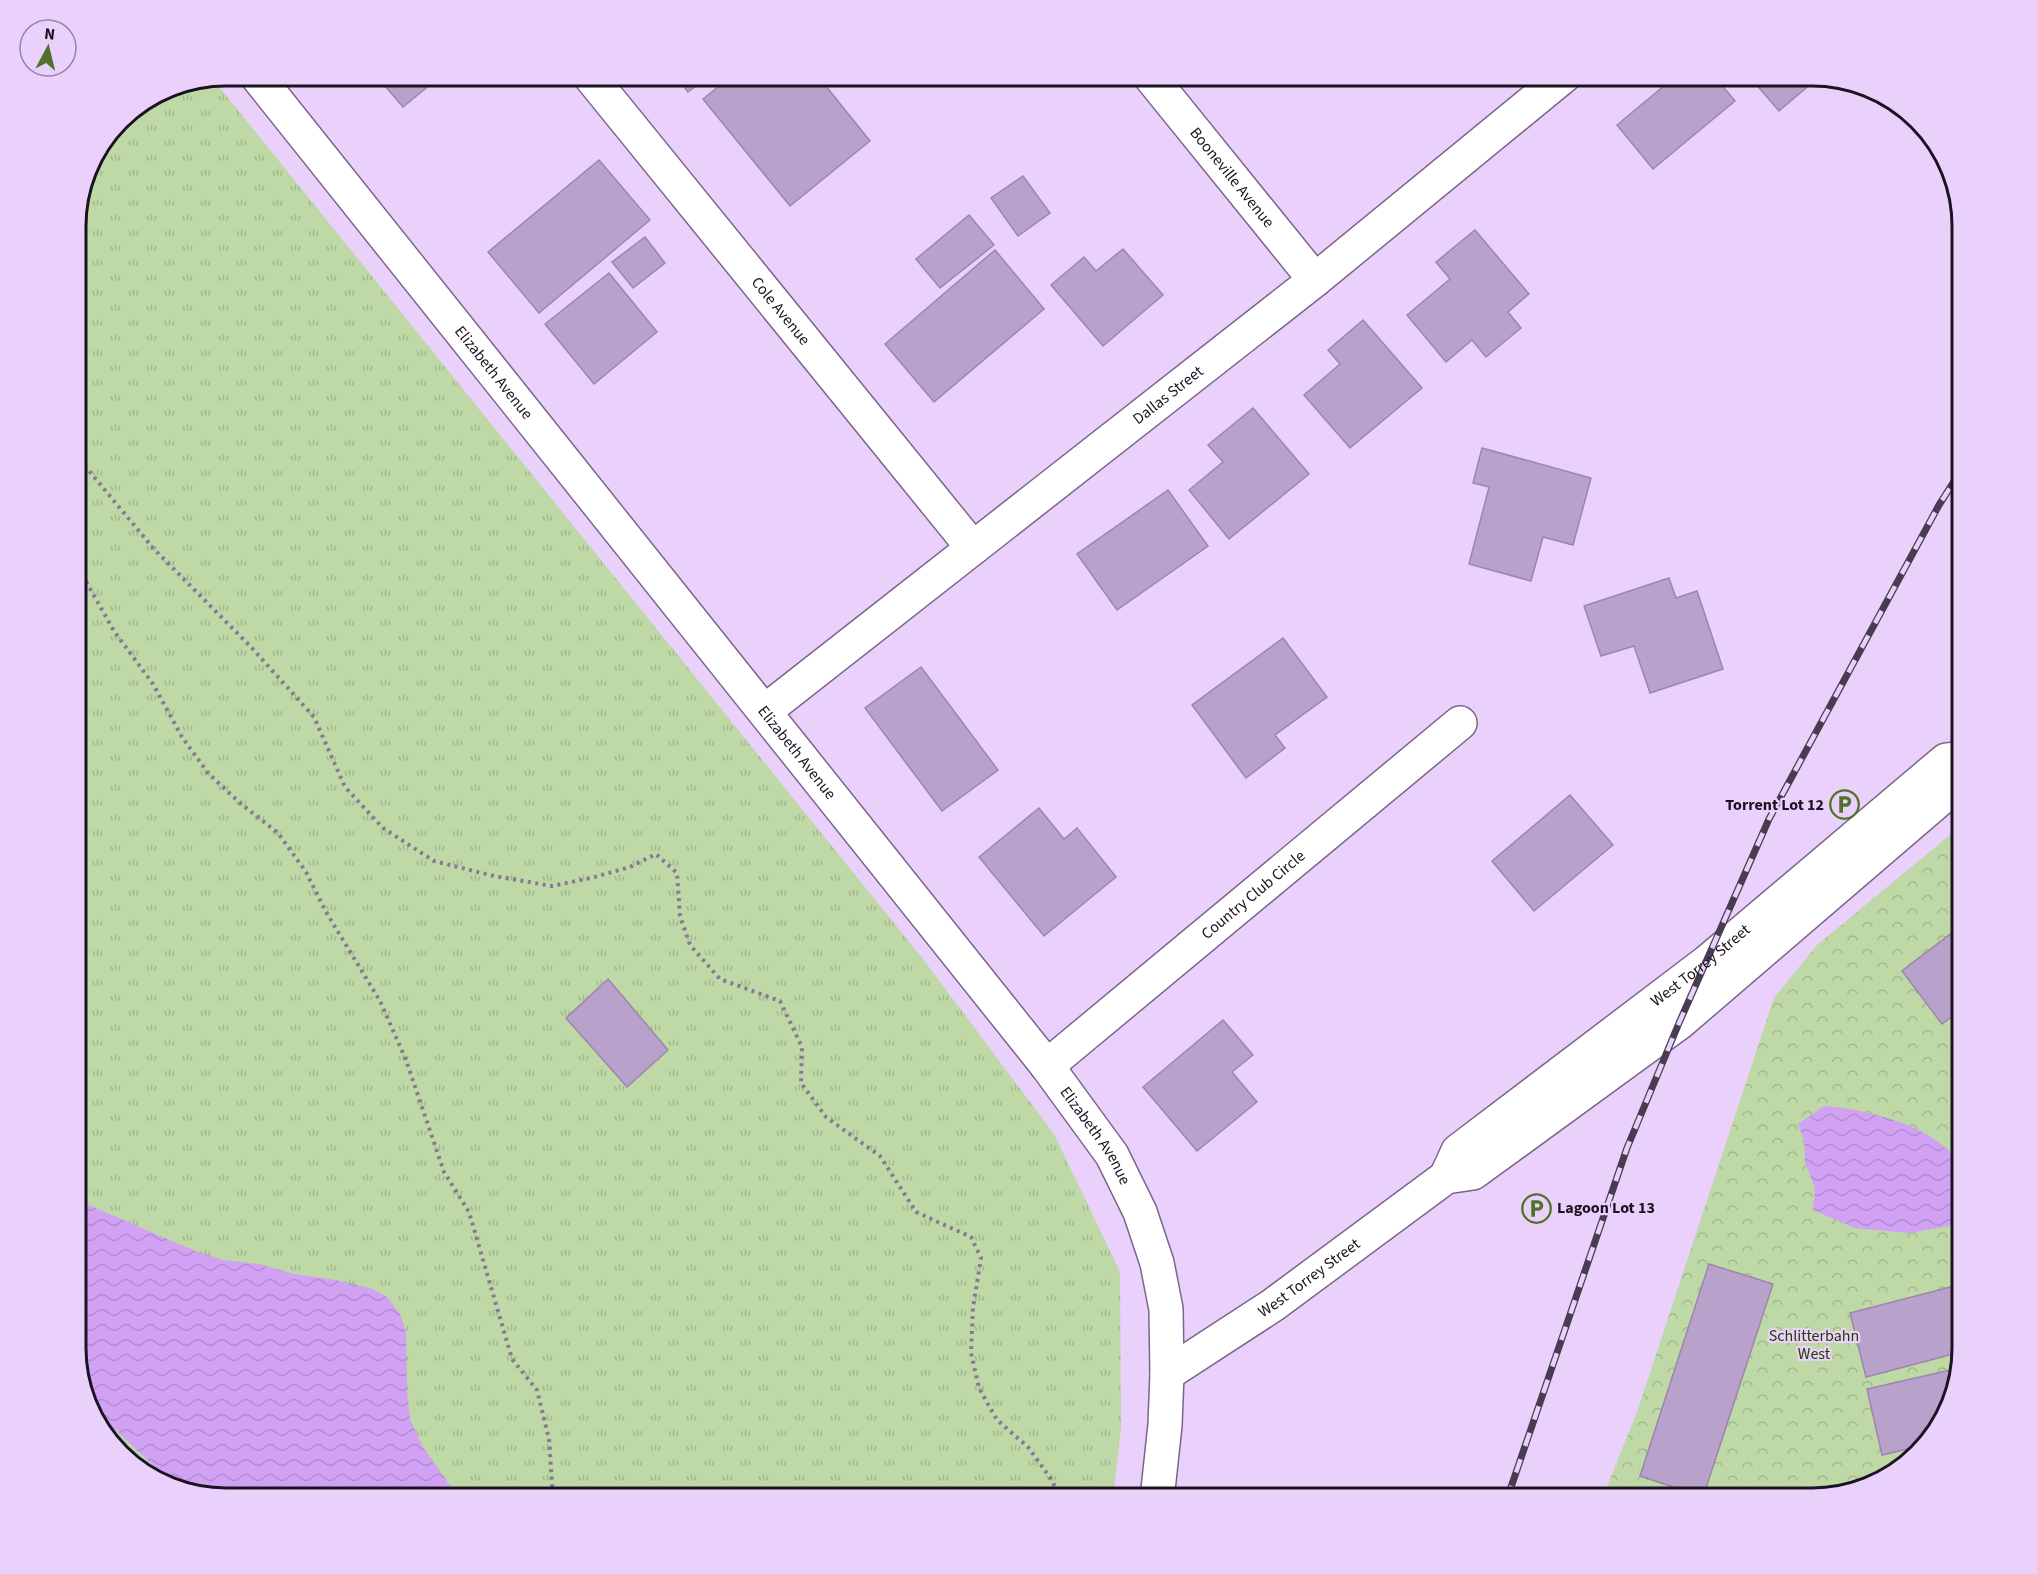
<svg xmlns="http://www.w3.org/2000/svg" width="2037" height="1574" font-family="'Source Sans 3',sans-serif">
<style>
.grass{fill:url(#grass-tufts)}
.forest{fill:url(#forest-crowns)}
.water{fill:url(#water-waves)}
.building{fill:#b8a1ca;stroke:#9c86ad;stroke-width:1.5}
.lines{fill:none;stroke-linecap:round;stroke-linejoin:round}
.street-casing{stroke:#7b658b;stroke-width:36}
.secondary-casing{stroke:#7b658b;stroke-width:36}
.path{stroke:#897895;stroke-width:4;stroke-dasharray:3 4.5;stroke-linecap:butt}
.street{stroke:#fff;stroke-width:33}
.secondary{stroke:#fff;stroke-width:33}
.rail-casing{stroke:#483c51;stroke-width:7}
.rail{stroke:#e9d1fc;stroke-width:4.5;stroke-dasharray:14;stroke-linecap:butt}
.labels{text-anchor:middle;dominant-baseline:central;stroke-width:4.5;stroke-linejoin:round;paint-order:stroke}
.street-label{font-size:16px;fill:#1c1322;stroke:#e9d1fc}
.poi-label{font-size:16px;font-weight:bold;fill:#1c1322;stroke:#e9d1fc;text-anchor:end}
.park-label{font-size:16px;fill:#253e00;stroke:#e9d1fc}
.rim{fill:none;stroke:#1c1322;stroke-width:3}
</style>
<defs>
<pattern id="grass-tufts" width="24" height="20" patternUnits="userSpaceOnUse" patternTransform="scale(1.5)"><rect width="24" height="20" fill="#bed8a6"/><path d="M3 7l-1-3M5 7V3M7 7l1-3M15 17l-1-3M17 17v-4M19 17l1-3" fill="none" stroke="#a3b88f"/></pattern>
<pattern id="forest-crowns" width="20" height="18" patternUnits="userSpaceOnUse" patternTransform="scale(1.5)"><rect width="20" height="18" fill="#bed8a6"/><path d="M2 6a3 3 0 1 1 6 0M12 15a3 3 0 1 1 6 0" fill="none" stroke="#a3b88f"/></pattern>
<pattern id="water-waves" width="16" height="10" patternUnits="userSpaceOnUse" patternTransform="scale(1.5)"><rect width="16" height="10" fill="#d1a2f3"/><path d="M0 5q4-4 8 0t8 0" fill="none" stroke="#b38bd0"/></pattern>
</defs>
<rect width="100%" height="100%" fill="#e9d1fc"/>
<!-- grass -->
<path class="grass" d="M212,78L923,959L1054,1134L1120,1272L1121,1429L1113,1499H225L177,1491L134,1468L91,1415L75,1358V216L91,159L126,113L168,86Z"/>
<!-- forest -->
<path class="forest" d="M1962,825V1349L1954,1397L1931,1440L1878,1484L1811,1499H1602L1637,1412L1774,998L1817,945Z"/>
<!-- water -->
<g class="water">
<path d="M1824,1106C1856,1108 1907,1120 1934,1139C1944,1145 1953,1155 1962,1163V1214L1949,1226L1909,1233L1855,1228L1813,1210L1815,1188L1805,1162L1804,1140L1798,1124Z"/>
<path d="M75,1199L195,1251L224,1260L259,1264L294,1274L335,1280L370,1288L387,1297L400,1314L406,1332L407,1391L410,1419L423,1447L451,1487L453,1499H225L180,1491L117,1431L95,1420L91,1415L75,1358Z"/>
</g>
<!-- building -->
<g class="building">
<path d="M360,75H442L403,107L379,79L370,87Z"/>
<path d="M675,75H710L688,92Z"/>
<path d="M733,75H757L764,84L775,75H817L870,141L790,206L703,99Z"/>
<path d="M1677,75H1713L1735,101L1653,169L1617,125Z"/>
<path d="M1748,75H1812L1820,76L1779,111Z"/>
<path d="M599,160L650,220L539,313L488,252Z"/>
<path d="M1023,176L1050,213L1018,236L991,198Z"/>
<path d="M969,215L994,245L940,288L916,259Z"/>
<path d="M1475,230L1529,294L1508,312L1521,328L1486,357L1472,340L1446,362L1407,315L1450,279L1436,262Z"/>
<path d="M645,237L665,263L633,288L612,262Z"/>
<path d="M1123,249L1163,295L1103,346L1051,285L1084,257L1096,271Z"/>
<path d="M995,250L1044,309L934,402L885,344Z"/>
<path d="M609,273L657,332L594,384L545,324Z"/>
<path d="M1363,320L1422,388L1350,448L1304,395L1340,364L1328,350Z"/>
<path d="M1253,408L1309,474L1229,539L1189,490L1223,462L1208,445Z"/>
<path d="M1482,448L1591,478L1573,545L1543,537L1531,581L1469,564L1489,487L1473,483Z"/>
<path d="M1168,490L1208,546L1117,610L1077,554Z"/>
<path d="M1669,578L1676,598L1697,591L1723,669L1650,693L1634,646L1601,656L1584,606Z"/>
<path d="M1283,638L1327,697L1275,735L1285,748L1246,778L1192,705Z"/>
<path d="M921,667L998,770L942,811L865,708Z"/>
<path d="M1570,795L1613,845L1534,911L1492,861Z"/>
<path d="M1039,808L1064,839L1077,828L1116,877L1044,936L979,857Z"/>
<path d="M1962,925V1009L1942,1024L1902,971Z"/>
<path d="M608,979L668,1050L627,1087L566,1018Z"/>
<path d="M1223,1020L1253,1055L1232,1072L1257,1102L1197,1151L1143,1087Z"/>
<path d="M1709,1264L1773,1284L1703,1497L1640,1476Z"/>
<path d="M1962,1284L1961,1352L1866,1377L1850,1313Z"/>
<path d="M1959,1368L1954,1397L1931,1440L1925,1445L1882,1455L1867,1389Z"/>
</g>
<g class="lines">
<defs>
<g id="street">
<path id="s1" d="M256,75L1047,1066L1112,1155L1140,1212L1157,1263L1166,1309L1167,1374"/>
<path id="s2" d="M589,75L973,548"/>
<path id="s3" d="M1149,75L1315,280"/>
<path id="s4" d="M765,711L1315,280L1565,75"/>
<path id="s5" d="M1047,1066L1460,723"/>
</g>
<g id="secondary">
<path id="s6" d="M1446,1177L1458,1151L1707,962L1946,760L1962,758"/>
<path id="s7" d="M1157,1499L1165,1425L1167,1374L1273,1305L1446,1177L1473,1173L1679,1023L1962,780"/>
</g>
</defs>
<!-- street casing -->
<use href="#street" class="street-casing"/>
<!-- secondary casing -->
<use href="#secondary" class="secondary-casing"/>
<!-- path -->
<g class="path">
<path d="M75,454L153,548L251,647L314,717L345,787L383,828L434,861L494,876L552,886L591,878L630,867L656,854L677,873L680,916L690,945L720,979L780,1001L802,1047L801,1083L826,1117L880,1156L916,1212L971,1237L981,1258L973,1308L971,1353L979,1388L997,1420L1028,1447L1051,1479L1061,1499"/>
<path d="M75,562L114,631L153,684L182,737L208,773L240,803L278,833L306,872L326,912L380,1001L406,1060L444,1172L469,1212L512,1359L537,1390L549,1439L553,1499"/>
</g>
<!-- street -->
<use href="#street" class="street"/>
<!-- secondary -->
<use href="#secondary" class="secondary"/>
<defs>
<path id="rail" d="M1507,1499L1627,1148L1679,1023L1769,819L1939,505L1962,469"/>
</defs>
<!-- rail casing -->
<use href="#rail" class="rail-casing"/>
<!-- rail -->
<use href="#rail" class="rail"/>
</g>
<!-- icons -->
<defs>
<symbol id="parking-ring" viewBox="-11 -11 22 22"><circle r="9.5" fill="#e9d1fc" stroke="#51722a" stroke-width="1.5"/><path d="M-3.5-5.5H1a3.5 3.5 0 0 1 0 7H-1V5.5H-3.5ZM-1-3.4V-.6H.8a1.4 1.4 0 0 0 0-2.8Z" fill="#51722a"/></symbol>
</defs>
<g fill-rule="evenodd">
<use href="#parking-ring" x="1828" y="788" width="33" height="33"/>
<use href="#parking-ring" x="1520" y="1192" width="33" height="33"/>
</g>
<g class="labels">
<!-- street labels -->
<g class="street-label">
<text stroke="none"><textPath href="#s3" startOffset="132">Booneville Avenue</textPath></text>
<text stroke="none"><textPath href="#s2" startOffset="304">Cole Avenue</textPath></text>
<text stroke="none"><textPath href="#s1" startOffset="381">Elizabeth Avenue</textPath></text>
<text stroke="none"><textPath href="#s4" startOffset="512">Dallas Street</textPath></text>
<text stroke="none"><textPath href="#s1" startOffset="867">Elizabeth Avenue</textPath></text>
<text stroke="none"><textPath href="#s5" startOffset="268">Country Club Circle</textPath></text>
<text stroke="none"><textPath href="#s6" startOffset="334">West Torrey Street</textPath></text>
<text stroke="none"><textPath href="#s1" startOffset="1353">Elizabeth Avenue</textPath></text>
<text stroke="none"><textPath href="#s7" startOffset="297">West Torrey Street</textPath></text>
</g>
<!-- poi labels -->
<g class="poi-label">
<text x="1824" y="805">Torrent Lot 12</text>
<text x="1557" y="1208" text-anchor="start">Lagoon Lot 13</text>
</g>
<!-- park labels -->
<g class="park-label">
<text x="1814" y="1336">Schlitterbahn<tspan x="1814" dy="18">West</tspan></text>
</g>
</g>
<!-- crop -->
<path d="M0 0H2037V1574H0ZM226 86H1812A140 140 0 0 1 1952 226V1348A140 140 0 0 1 1812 1488H226A140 140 0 0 1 86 1348V226A140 140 0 0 1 226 86Z" fill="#e9d1fc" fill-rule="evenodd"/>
<path class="rim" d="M226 86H1812A140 140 0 0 1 1952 226V1348A140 140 0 0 1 1812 1488H226A140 140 0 0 1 86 1348V226A140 140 0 0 1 226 86Z"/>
<!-- north arrow -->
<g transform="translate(48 48) rotate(7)"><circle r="28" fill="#e9d1fc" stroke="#9785a5" stroke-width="1.5"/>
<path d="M0-4.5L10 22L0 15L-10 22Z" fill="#51722a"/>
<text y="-9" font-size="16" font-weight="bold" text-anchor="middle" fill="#1c1322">N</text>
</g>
</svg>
